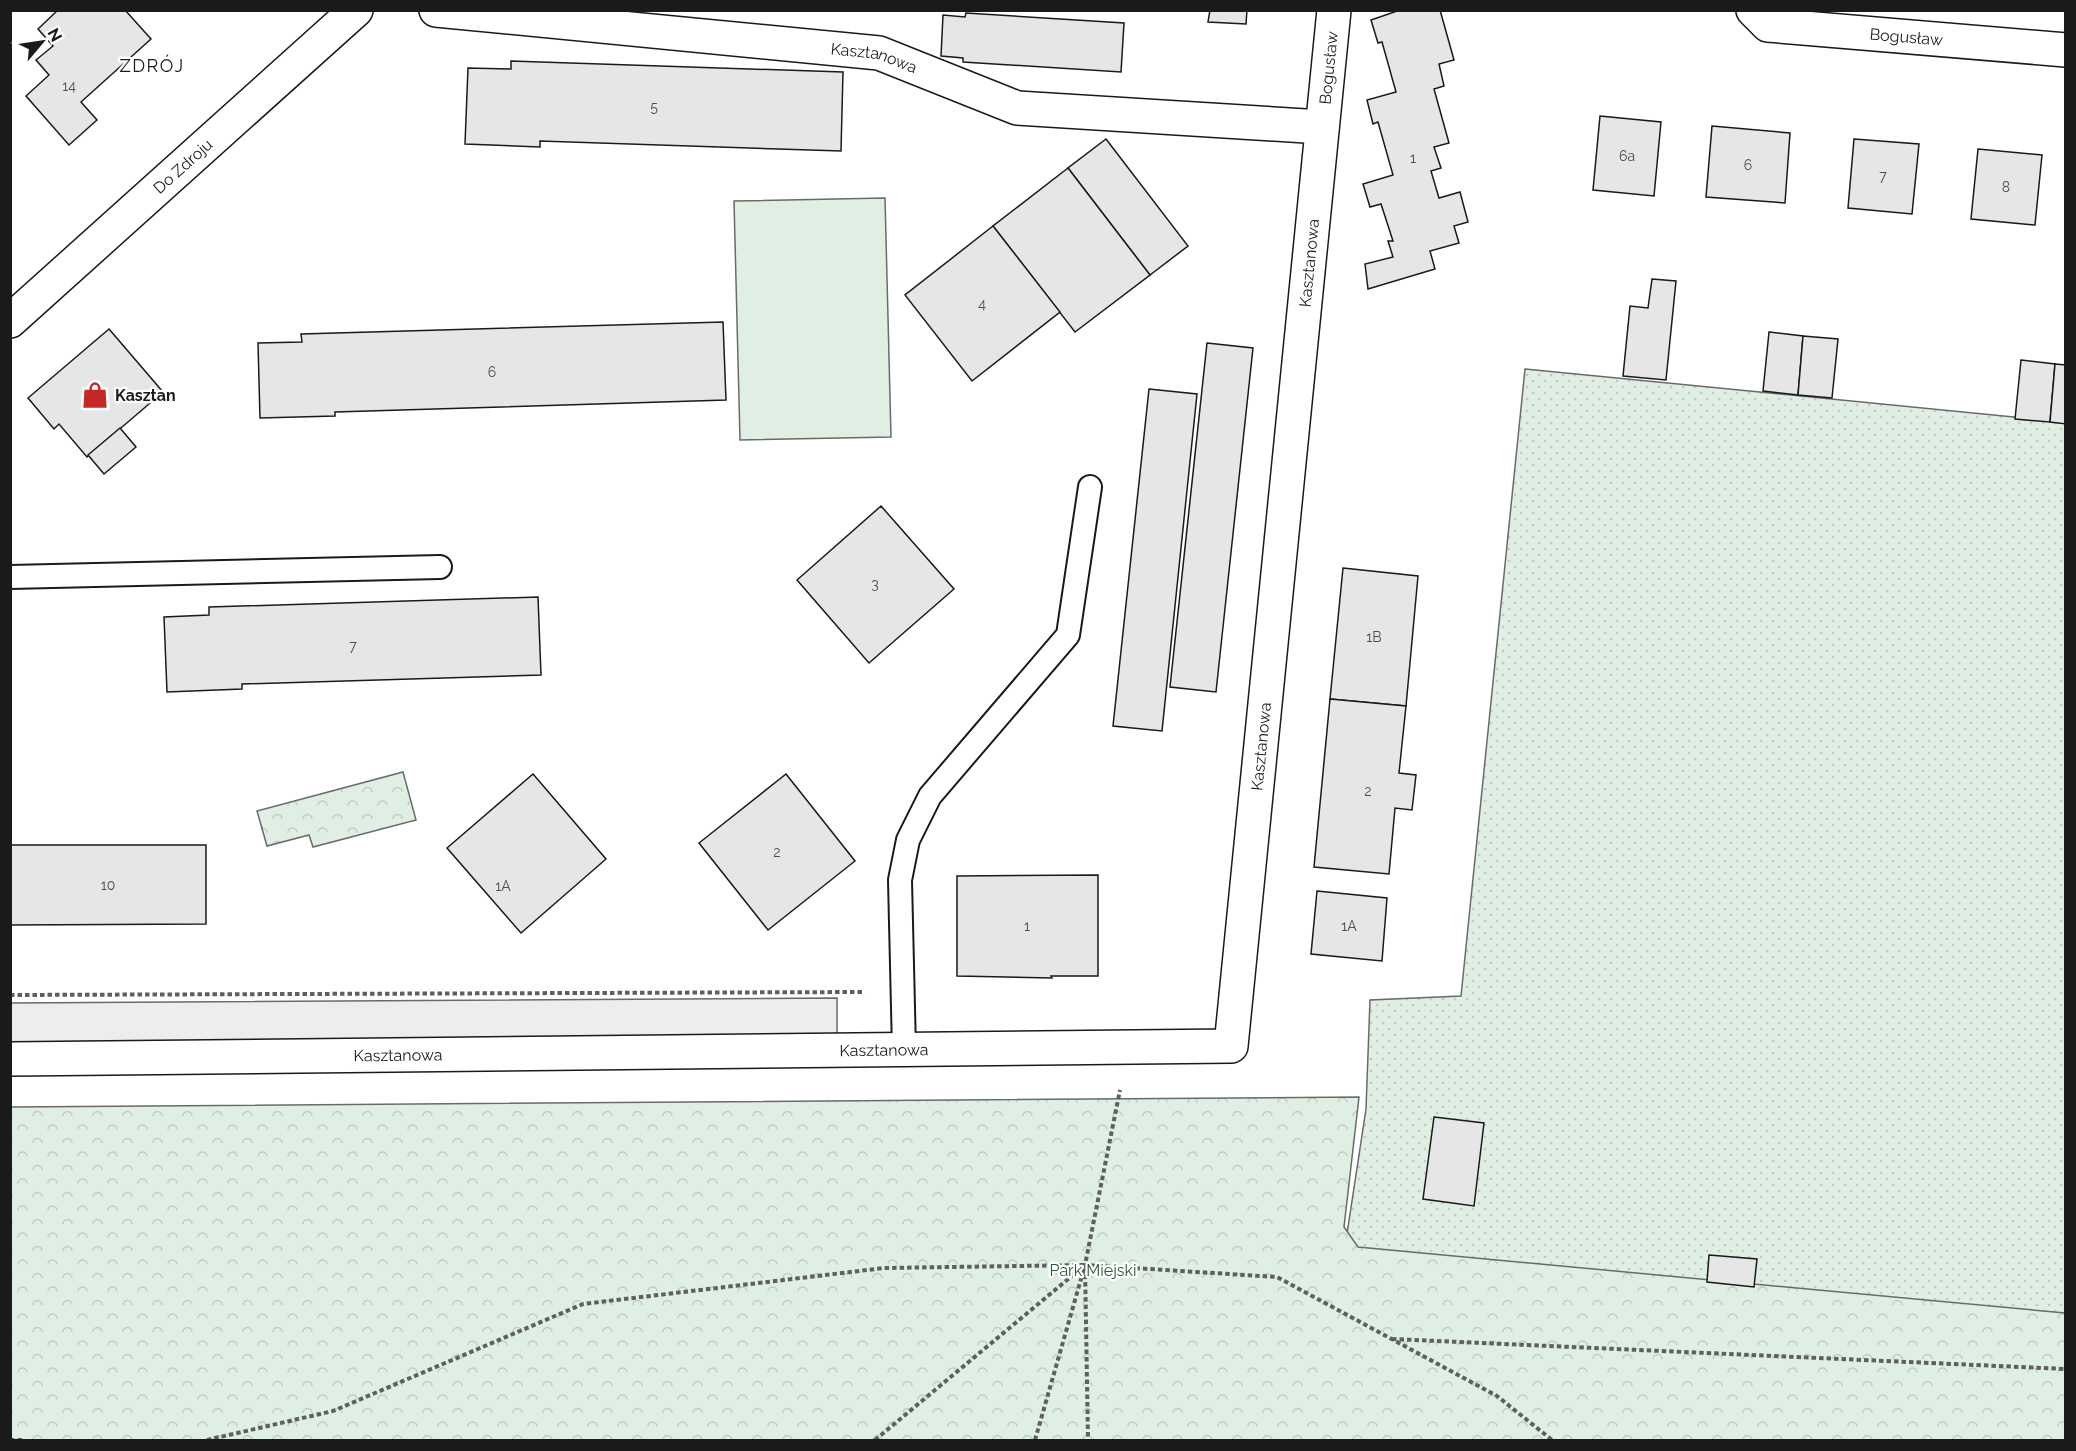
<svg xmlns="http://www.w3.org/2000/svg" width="2076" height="1451" font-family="Raleway,sans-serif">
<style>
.grass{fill:url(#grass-dots);stroke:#6a6a6a;stroke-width:1.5}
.park{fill:url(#park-crowns);stroke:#6a6a6a;stroke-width:1.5}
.garden{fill:#e0efe3;stroke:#6a6a6a;stroke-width:1.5}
.parking{fill:#ededed;stroke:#6a6a6a;stroke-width:1.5}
.building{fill:#e6e6e6;stroke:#1a1a1a;stroke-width:1.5}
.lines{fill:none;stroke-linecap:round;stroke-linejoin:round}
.service-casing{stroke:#1a1a1a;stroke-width:26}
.minor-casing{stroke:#1a1a1a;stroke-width:36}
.path{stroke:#5f5f5f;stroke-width:4;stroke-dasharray:4.5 3;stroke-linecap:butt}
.service{stroke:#fff;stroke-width:22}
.minor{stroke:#fff;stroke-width:33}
.labels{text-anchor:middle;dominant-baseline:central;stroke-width:4.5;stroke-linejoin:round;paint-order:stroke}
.number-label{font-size:14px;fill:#4d4d4d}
.street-label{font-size:16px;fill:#1a1a1a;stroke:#fff}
.poi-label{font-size:16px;font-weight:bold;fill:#1a1a1a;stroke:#fff;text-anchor:start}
.park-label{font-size:16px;fill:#2b5a34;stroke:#fff}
.neighbourhood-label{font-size:18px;letter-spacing:1.5px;fill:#1a1a1a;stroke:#fff}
</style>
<defs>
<pattern id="grass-dots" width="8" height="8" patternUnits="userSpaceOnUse" patternTransform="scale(1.5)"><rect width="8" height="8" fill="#e0efe3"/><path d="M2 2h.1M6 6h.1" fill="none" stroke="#c0ccc2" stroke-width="1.8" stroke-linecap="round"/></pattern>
<pattern id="park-crowns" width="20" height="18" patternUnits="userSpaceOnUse" patternTransform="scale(1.5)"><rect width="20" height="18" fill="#e0efe3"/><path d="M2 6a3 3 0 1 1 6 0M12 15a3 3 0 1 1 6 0" fill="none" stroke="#c0ccc2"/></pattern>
</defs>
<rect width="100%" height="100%" fill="#fff"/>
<!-- grass -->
<path class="grass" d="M1525,369L2065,422V1317L1361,1251L1347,1234L1366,1109L1370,1000L1461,996Z"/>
<!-- park -->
<g class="park">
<path d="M403,772L416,820L313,847L309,835L267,846L257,811Z"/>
<path d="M1359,1097L1344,1227L1358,1247L2065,1313V1440H11L10,1107Z"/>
</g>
<!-- garden -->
<path class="garden" d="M885,198L891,437L740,440L734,201Z"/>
<!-- parking -->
<path class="parking" d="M837,998V1037L11,1042L10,1003Z"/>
<!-- building -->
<g class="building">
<path d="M58,10H125L151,39L81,102L97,120L69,145L26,96L49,75L36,60L53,46L38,29Z"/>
<path d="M1210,10H1247L1246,24L1208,22Z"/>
<path d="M1440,10L1454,60L1439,64L1444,86L1434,89L1449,143L1434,147L1441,168L1431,171L1439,198L1460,192L1468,222L1454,226L1459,243L1430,251L1435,269L1368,289L1365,264L1393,257L1388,241H1393L1381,204L1370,207L1363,184L1393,175L1378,122L1373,124L1367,100L1396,92L1382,42L1378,43L1371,20L1400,10Z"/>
<path d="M966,13L1124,23L1121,72L963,62V58L941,56L943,15L965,17Z"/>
<path d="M511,61L843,72L841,151L540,141V147L465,144L468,68L511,69Z"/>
<path d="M1600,116L1661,122L1654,196L1593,190Z"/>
<path d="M1712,126L1790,133L1785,203L1706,197Z"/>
<path d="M1106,139L1188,246L1150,275L1068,168Z"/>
<path d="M1854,139L1919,144L1912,214L1848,208Z"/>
<path d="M1978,149L2042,155L2035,225L1971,219Z"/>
<path d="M1068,168L1150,275L1075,332L993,226Z"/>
<path d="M993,226L1060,312L972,381L905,295Z"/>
<path d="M1652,279L1676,281L1666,380L1623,376L1630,306L1648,308Z"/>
<path d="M723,322L726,400L335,412V416L260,418L258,343L302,342L301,334Z"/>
<path d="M109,329L163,392L87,457L59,424L54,429L28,398Z"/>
<path d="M1769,332L1803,336L1798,395L1763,391Z"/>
<path d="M1803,336L1838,339L1832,398L1798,395Z"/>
<path d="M1207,343L1253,348L1216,692L1170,687Z"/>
<path d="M2021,360L2055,364L2050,422L2015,419Z"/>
<path d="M2055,364L2066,365V424L2050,422Z"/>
<path d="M1149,389L1197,394L1162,731L1113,726Z"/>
<path d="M120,428L136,447L104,474L88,455Z"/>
<path d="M881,506L954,589L869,663L797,580Z"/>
<path d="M1343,568L1418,576L1406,706L1330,699Z"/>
<path d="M538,597L541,675L242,684V689L167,692L164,617L209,615V607Z"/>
<path d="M1330,699L1406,706L1399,773L1416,775L1412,810L1395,808L1389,874L1314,867Z"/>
<path d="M533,774L606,859L521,933L447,848Z"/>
<path d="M786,774L855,861L768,930L699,843Z"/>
<path d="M10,845H206V924L10,925Z"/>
<path d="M1098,875V976H1051L1052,978L957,976V876Z"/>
<path d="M1317,891L1387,898L1382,961L1311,954Z"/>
<path d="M1434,1117L1484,1123L1474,1206L1423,1199Z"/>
<path d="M1709,1255L1757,1259L1754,1287L1707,1282Z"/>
</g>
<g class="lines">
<defs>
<g id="service">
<path d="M10,577L440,567"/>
<path d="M904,1050L900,880L908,840L930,796L1068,635L1090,487"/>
</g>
<g id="minor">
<path id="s1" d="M436,10L879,53L1017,108L1322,127"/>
<path id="s2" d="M1753,10L1768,25L2066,50"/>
<path id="s3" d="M10,321L356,10"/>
<path id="s4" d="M10,1059L1231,1046L1334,10"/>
</g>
</defs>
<!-- service casing -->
<use href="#service" class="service-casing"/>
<!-- minor casing -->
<use href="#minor" class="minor-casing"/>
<!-- path -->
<g class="path">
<path d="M10,995L865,992"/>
<path d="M1392,1339L2066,1369"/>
<path d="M10,1440H25"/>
<path d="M207,1440L333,1411L583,1304L884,1268L1085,1265L1088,1440"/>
<path d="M875,1440L1085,1265L1120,1090"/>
<path d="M1035,1440L1085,1265L1277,1277L1497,1396L1552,1440"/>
</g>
<!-- service -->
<use href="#service" class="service"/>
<!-- minor -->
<use href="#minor" class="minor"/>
</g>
<!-- icons -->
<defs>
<symbol id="shop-bare" viewBox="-9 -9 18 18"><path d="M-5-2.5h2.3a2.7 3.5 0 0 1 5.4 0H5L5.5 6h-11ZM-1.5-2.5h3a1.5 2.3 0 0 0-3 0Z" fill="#c62828" stroke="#fff" stroke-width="2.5" paint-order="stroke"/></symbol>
</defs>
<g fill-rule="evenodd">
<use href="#shop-bare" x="76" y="376" width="38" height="38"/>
</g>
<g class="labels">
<!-- number labels -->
<g class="number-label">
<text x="69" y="86">14</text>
<text x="654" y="107">5</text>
<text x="1627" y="156">6a</text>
<text x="1413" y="158">1</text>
<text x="1748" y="165">6</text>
<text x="1883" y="176">7</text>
<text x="2006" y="187">8</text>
<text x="982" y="304">4</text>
<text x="492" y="372">6</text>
<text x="875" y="584">3</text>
<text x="1374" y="637">1B</text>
<text x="353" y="646">7</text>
<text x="1368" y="791">2</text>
<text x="777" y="852">2</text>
<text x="108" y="885">10</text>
<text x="503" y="886">1A</text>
<text x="1027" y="926">1</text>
<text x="1349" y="926">1A</text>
</g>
<!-- street labels -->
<g class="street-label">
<text stroke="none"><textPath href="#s2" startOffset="160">Bogusław</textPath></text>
<text stroke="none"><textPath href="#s1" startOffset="441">Kasztanowa</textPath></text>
<text stroke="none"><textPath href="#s4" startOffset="2204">Bogusław</textPath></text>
<text stroke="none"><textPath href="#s3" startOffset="232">Do Zdroju</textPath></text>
<text stroke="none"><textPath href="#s4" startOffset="2008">Kasztanowa</textPath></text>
<text stroke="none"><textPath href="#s4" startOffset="1522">Kasztanowa</textPath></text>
<text stroke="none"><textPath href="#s4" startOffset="874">Kasztanowa</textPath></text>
<text stroke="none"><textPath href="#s4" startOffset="388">Kasztanowa</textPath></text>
</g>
<!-- poi labels -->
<g class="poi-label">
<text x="115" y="395">Kasztan</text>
</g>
<!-- park labels -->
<g class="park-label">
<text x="1093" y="1270">Park Miejski</text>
</g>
<!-- neighbourhood labels -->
<g class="neighbourhood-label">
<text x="152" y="65">ZDRÓJ</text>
</g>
</g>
<!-- border -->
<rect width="2076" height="1451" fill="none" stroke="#1a1a1a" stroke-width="24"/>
<!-- north arrow -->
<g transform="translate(42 42) rotate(61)" stroke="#ffffff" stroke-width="4.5" paint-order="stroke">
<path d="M0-4.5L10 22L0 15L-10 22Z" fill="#1a1a1a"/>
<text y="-9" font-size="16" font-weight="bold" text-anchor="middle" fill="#1a1a1a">N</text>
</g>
</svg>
